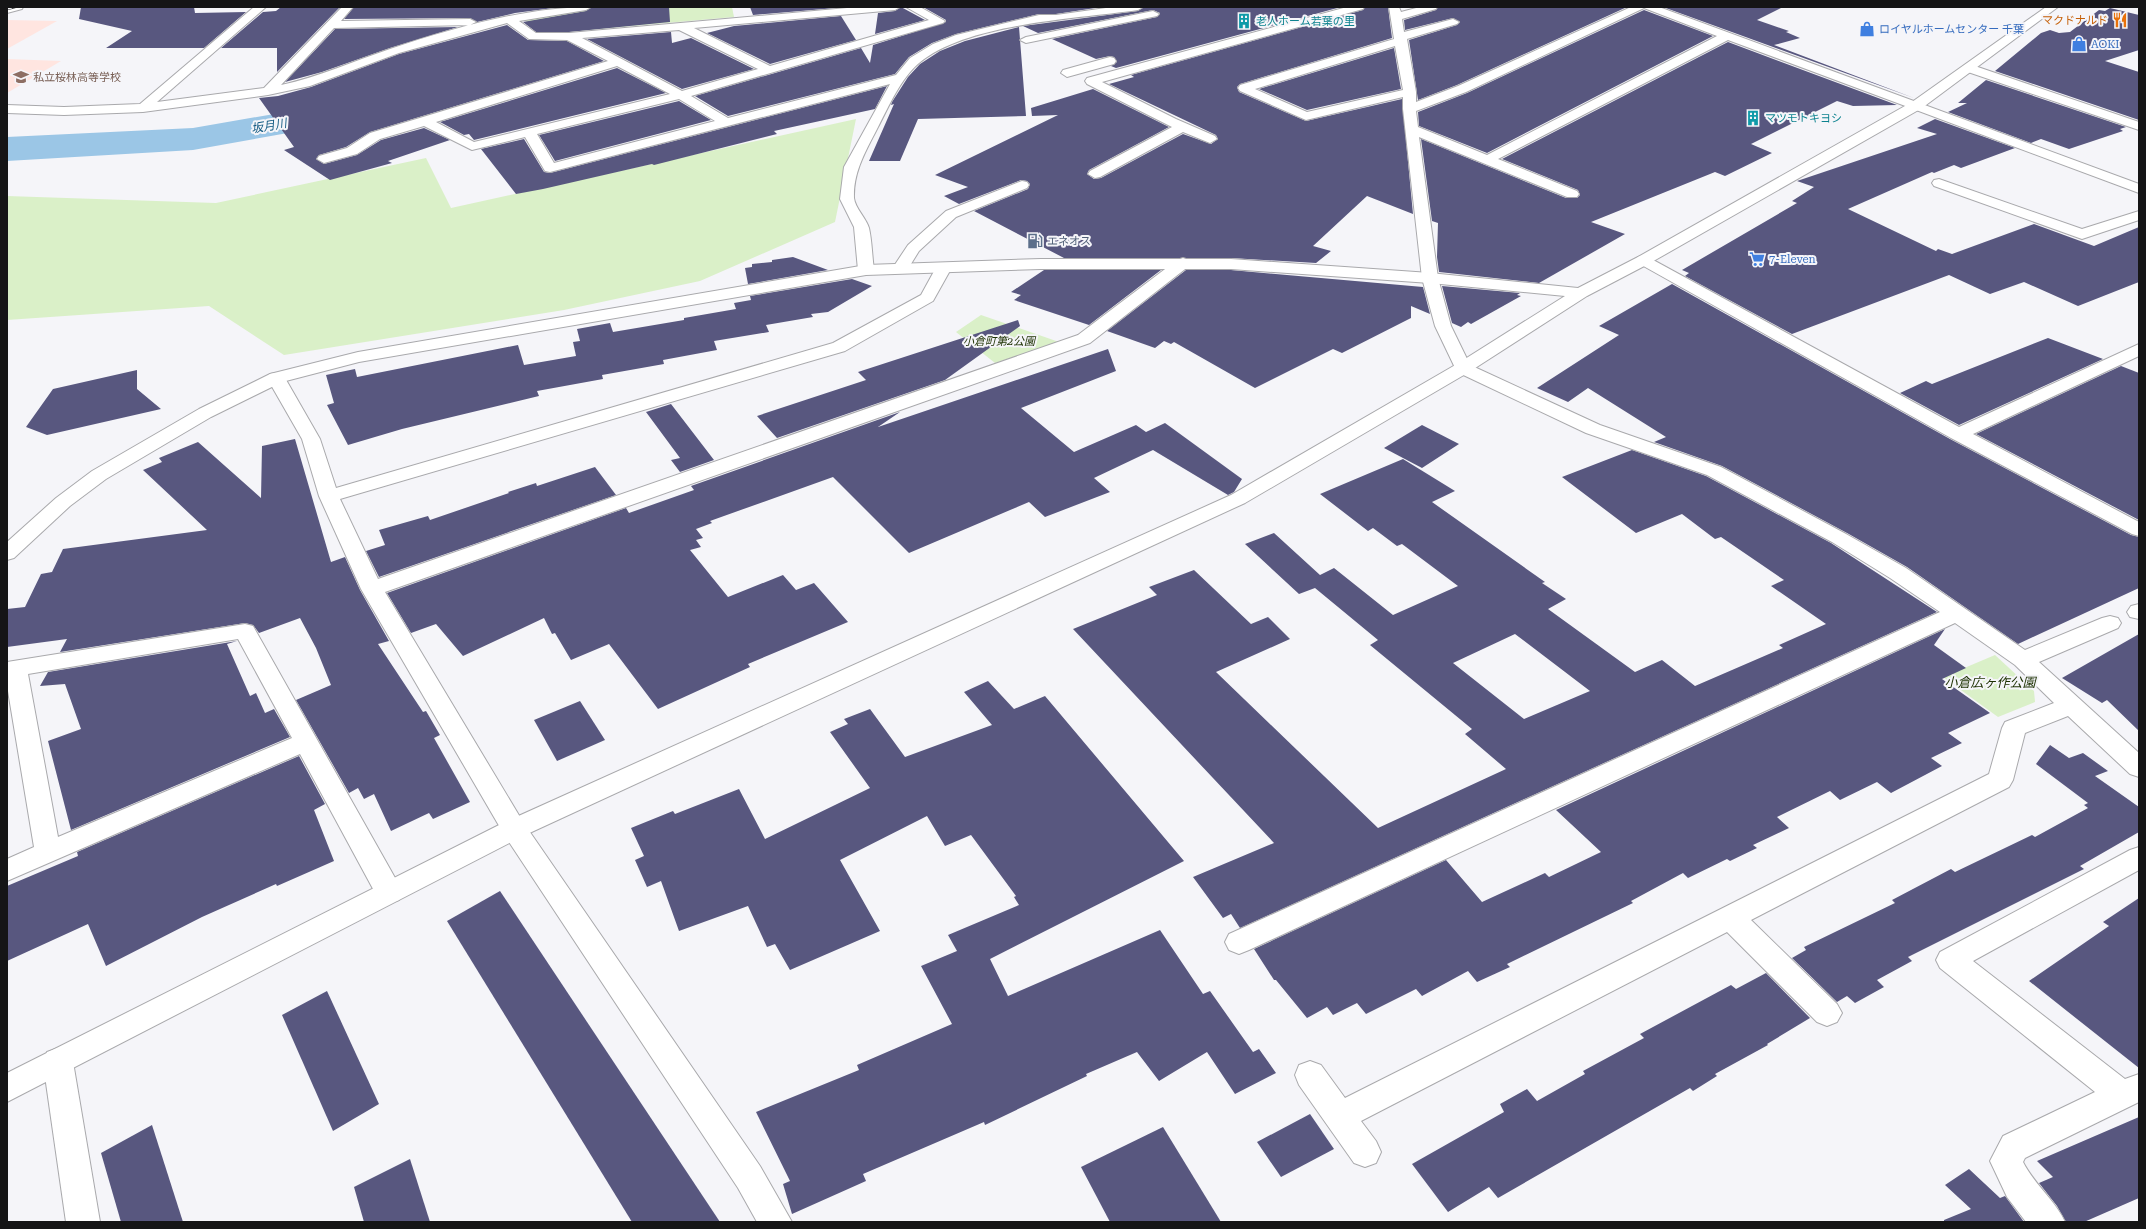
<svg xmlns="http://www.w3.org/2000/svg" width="2146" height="1229" font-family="'Roboto Serif','Noto Sans JP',serif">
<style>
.education{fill:#ffe5e0}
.green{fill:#daf0c8}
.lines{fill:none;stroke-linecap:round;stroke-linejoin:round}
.river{fill:#9bc6e6;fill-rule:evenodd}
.building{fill:#58577f;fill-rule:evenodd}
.minor-casing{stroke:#a9a9ac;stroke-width:2}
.tertiary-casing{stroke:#a9a9ac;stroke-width:2}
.minor{fill:#fff;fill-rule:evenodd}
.tertiary{fill:#fff;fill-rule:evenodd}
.rail-casing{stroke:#404042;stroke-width:2.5}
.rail{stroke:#f5f5f9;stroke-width:1.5;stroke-dasharray:5;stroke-linecap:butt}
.labels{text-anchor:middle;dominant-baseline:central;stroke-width:4;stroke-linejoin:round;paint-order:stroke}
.far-food-label{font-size:11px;fill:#c56008;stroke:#f5f5f9;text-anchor:end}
.far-culture-label{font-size:11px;fill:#0d838f;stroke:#f5f5f9;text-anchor:start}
.far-shop-label{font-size:11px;fill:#366cbe;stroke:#f5f5f9;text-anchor:start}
.far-education-label{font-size:11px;fill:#785e54;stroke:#f5f5f9;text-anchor:start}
.far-service-label{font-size:11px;fill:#4e5e75;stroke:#f5f5f9;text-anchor:start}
.far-park-label{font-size:11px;font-style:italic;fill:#1c3001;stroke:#f5f5f9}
.far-water-label{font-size:12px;font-style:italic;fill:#105881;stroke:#f5f5f9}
.park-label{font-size:13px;font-style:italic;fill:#1c3001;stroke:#f5f5f9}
</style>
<rect width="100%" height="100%" fill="#f5f5f9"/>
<!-- education -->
<g class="education">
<path d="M7,20L57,21L7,49Z"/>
<path d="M7,59L61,61L7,93Z"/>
</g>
<!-- green -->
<g class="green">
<path d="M600,7H732L734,17L554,33L540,31L524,20Z"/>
<path d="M856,119L835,222L700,281L564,310L284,355L209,306L7,320V196L216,203L426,158L451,208Z"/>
<path d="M981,315L1059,342L995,363L956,332Z"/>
<path d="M1995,655L2034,691L2035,702L1998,717L1943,677Z"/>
</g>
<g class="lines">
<!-- river -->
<path class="river" d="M303,109L316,112L322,120L316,128L193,150L7,161V137L193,128Z"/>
</g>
<!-- building -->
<g class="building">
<path d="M81,7H194L195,13L246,12L204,48H106L132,31L79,19Z"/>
<path d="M281,7H340L277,72V48H221L263,12L276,11Z"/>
<path d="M354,7H561L515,13L477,22L470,18L344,19Z"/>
<path d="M592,7H669L670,22L569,32H536L523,22L586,11Z"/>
<path d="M750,7H835L836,8L753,15Z"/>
<path d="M901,7L925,20L875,34L878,13L895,11Z"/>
<path d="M923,7H1102L1056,14H1039L956,34L932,43L909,57L895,74L728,116L695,96L861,48L870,63L873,45L946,22V20Z"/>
<path d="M1144,7H1341L1116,68L1111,66L1117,62L1114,57L1110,56L1096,59L1052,39L1157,17L1160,13L1153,10L1038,33L1023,26L1138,11Z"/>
<path d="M1365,7H1388L1392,38L1240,84L1237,87L1239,92L1306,121L1402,99L1413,214L1367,196L1313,246L1331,251L1316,263L1231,258H1064L974,211L1028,189L1030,184L1027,181L1021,180L959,204L944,196L968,187L935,175L1058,115L1032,116L1031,108L1093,89L1169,127L1089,170L1087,174L1094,179L1101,178L1183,134L1211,144L1218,139L1216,135L1109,84L1134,77L1131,75L1363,10Z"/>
<path d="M1438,7H1627L1457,85L1418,100L1409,40L1457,25L1460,22L1453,18L1405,30L1404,20L1436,10Z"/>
<path d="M1663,7H1783L1757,20L1789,31L1786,32L1800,38L1774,45L1914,98Z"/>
<path d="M2110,8L2139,15V50L2105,61L2139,72V120L1995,71L2041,33L2050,30L2059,33L2070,32L2099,10L2105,11Z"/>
<path d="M1644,10L1713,36L1487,153L1419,126L1418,112L1467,93Z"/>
<path d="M841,16L856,40L770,64L707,33L734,26Z"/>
<path d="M507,25L528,40L567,41L604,61L370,132L346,147L319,155L316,159L324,164L357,155L381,140L424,128L450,140L388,161L392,163L330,180L284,150L294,147L259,98L278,96L311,87L399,54Z"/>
<path d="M458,27L390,48L322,72L285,82L335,29Z"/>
<path d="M1019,27L1026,116L918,119L900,161H869L894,104L891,105L892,102L908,77L920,64L940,51L965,41Z"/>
<path d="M671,32L672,43L691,38L754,69L682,89L587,39Z"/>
<path d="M1728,42L1897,105L1853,106L1837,101L1751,144L1772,153L1725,176L1715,172L1591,222L1625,234L1539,283L1439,272L1437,257L1438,223L1432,221L1421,139L1566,198H1577L1580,195L1578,190L1502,159Z"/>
<path d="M1394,48L1401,89L1307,110L1259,89Z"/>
<path d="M617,68L666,93L474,140L469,134L464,135L440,122Z"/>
<path d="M1986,80L2126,127L2120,129L2123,131L2069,149L2041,139L2031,143L1948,112L1967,103H1958Z"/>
<path d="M887,86L875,109L774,131L777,134L654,165L652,164L543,189L516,194L481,149L524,139L544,172L550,173Z"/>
<path d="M679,101L711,120L555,161L539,135Z"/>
<path d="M1935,119L2015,148L1961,168L1954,165L1934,173L1932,172L1848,209L1936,251L1938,249L1952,254L2034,224L2094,246L2139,227V282L2078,306L2024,282L1990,294L1949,275L1792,334L1685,276L1689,273L1682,270L1797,203L1792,201L1814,187L1797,181L1937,134L1917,128Z"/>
<path d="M793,257L828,270L748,284L745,268L752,267V264L772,262V260Z"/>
<path d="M1044,270H1161L1089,325L1014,300L1021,295L1011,292Z"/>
<path d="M1186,270H1231L1423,287L1430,314L1411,306V318L1342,353L1333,349L1255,388L1174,342L1171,344L1164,341L1155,348L1107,331Z"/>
<path d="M852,279L872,286L828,312L811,314L813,317L766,325L769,332L714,341L717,350L663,360L664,364L602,375L603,379L537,391L539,396L402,429L348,445L327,405L334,403L326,375L355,369L357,377L518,345L524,365L576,356L573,342L580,341L577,329L610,323L613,332L684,320V318L736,309L734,303L751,300L750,296Z"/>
<path d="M1672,284L1950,439L2131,535L2139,537V588L2018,644L1907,567L1847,533L1722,466L1654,442L1666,437L1588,388L1568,402L1537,388L1619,335L1599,326Z"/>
<path d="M1442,286L1520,293L1517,295L1521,296L1471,324L1468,322L1461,327L1452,323Z"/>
<path d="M1018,320L1020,326L945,380L777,438L757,416L866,380L858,372Z"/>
<path d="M2048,338L2103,359L1959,425L1900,393L1926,381L1932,384Z"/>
<path d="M1108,349L1116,371L1021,408L1074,452L1136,425L1146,432L1165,423L1242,479L1234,492L1228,495L1153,450L1094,478L1110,492L1045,517L1029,502L909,553L833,477L710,521L712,523L696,529L703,538L696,540L701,547L690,550L728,597L783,575L796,590L814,583L848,622L748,664L750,667L658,709L609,644L571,660L555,633L552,634L544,618L463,656L436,624L411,633L387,593L626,508L629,513L694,490L691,486L900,412L878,427Z"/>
<path d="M2121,366L2139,373V520L1976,434Z"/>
<path d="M137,370V389L161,409L47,435L26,427L53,389Z"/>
<path d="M671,404L714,460L680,472L671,460L680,458L646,412Z"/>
<path d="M1422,425L1459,444L1422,468L1384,448Z"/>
<path d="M295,439L331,562L345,557L360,590L389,641L378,644L423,712L426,711L440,735L434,738L470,802L433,819L429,813L391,831L374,794L364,799L358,788L349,793L296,700L331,685L316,648L300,618L259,633L253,625L245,623L60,652L67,639L7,647V609L25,607L41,574L52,572L63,549L207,530L143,470L162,462L159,458L198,442L261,498L262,446Z"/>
<path d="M1632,450L1706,476L1831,543L1937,612L1240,928L1231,914L1223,918L1193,877L1274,843L1073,629L1157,595L1149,587L1194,570L1251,624L1268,617L1290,639L1216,672L1378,828L1506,769L1465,734L1472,729L1370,645L1378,640L1315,588L1299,594L1245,544L1274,533L1320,575L1334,568L1393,615L1458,586L1402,544L1397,546L1373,528L1368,531L1320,494L1403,459L1455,491L1432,502L1545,582L1542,583L1566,599L1548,609L1635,672L1662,660L1695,686L1783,648L1779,645L1826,624L1771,586L1784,580L1721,537L1715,539L1682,514L1636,533L1562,477ZM1515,634L1590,691L1524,719L1453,663Z"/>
<path d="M595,467L616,495L379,577L366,551L385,545L379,530L428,516L430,520L509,493L508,492L536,483L537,486Z"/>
<path d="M1945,629L1934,645L1966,668L1942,679L1990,713L1948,733L1962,743L1931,758L1942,766L1891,793L1877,782L1840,800L1830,791L1777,817L1789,828L1753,845L1757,848L1730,861L1727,859L1688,878L1683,873L1631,901L1633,903L1507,964L1510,967L1477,982L1468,971L1422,996L1416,989L1366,1014L1357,1003L1333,1015L1327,1007L1307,1018L1276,980H1274L1254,949L1446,860L1482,902L1545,873L1549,877L1601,852L1556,810Z"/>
<path d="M2139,634V731L2107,700L2102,703L2062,678Z"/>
<path d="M237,641L227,644L250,696L256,693L265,713L274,709L290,737L71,830L48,741L81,729L65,684L40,686L48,672Z"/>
<path d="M988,681L1014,709L1045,696L1184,861L990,959L1008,996L1160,930L1203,994L1210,991L1253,1052L1259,1049L1276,1073L1235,1094L1207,1052L1159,1081L1137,1052L1086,1074L1087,1076L985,1125L984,1122L863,1174L866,1181L792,1214L783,1184L790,1181L756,1112L859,1070L857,1065L952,1024L921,966L957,951L948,935L1019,905L1014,897L1016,896L971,835L945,846L927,816L840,860L880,931L790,970L775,944L767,947L748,906L679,931L661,881L647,887L635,860L644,856L631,828L673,811L675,814L739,789L765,839L870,788L830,732L848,724L844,719L870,709L905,757L992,725L964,692Z"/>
<path d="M580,701L605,740L557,761L534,720Z"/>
<path d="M2050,745L2069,758L2083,753L2108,771L2095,776L2139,807V832L2080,866L2084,869L1908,957L1912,961L1877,980L1884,987L1855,1003L1847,996L1837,1002L1792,958L1806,950L1804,947L1895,903L1892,900L1951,869L1955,872L2032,835L2035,837L2088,808L2084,805L2088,803L2036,764Z"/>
<path d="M299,756L325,804L314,810L334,861L277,886L276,884L202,917L106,966L88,924L7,961V886L78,856L77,852Z"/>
<path d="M500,891L720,1222H632L447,921Z"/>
<path d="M2139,898V1068L2029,981L2109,926L2103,922Z"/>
<path d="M1766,973L1810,1018L1767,1044L1768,1045L1715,1074L1717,1076L1693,1091L1690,1088L1498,1198L1489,1187L1448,1212L1412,1164L1504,1112L1500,1104L1527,1089L1537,1101L1585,1074L1583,1071L1644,1038L1640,1034L1731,985L1736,989Z"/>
<path d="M327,991L379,1104L333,1131L282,1015Z"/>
<path d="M1310,1114L1334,1149L1281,1177L1257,1142Z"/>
<path d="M2139,1117V1198L2084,1222H2066L2057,1206L2039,1183L2053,1177L2037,1161Z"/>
<path d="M152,1125L183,1222H121L101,1153Z"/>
<path d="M1163,1127L1221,1222H1110L1081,1167Z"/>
<path d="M410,1159L430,1222H364L354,1187Z"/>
<path d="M1969,1169L2000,1198L2005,1196L2024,1222H1944V1220L1971,1209L1945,1185Z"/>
</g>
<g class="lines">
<defs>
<g id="minor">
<path d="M254,7H266L157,102L264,88L342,7H353L341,21L470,19L476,22L470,25L334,28L281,85C319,77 354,61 390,49C453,28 526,7 591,7L586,10L519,21L536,33H569L858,7H900L895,10L694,28L770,66L929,20L906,7H920L945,21L943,23L691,96L728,118L896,75L910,58L933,44L956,35L1039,15H1056L1113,7H1143L1138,10C1076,19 967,23 919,63C901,78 889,106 878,127C867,149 853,171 854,198C855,208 866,218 869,228C872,241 872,256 874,270L872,273H860L858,270L854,227L840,199L844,167L890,84L550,172L545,171L525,137L472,150L424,126L380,139L357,154L324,163L317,159L319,156L347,148L370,133L608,61L567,40L529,39L507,23L399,53L310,86L268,95L143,112L64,115L7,113V105L64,107L140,104ZM679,30L758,69L682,91L582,38ZM617,66L670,94L474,142L436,122ZM679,99L715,121L554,163L537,134Z"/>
<path d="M1347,7H1364L1363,9L1102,82L1176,119L1215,136L1217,139L1210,143L1183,132L1100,177L1095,178L1088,174L1090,171L1172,127L1087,84L1085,81L1087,78Z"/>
<path d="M1389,7H1399L1401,12L1420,7H1437L1436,9L1402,19L1404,32L1453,19L1459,22L1457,24L1407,39L1416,92V102L1458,86L1631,7H1659L2139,184V193L1728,40L1498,159L1577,191L1579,194L1577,197H1567L1419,137L1438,278L1451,326L1470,365L1600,425L1721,467L1846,534L1906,568L2025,650L2102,618L2110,616L2118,618L2121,623L2118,628L2039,662L2139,753V777L2130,774L2068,716L2025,733L2013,780L2009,787L1751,920L1837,1004L1842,1013L1837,1022L1827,1026L1817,1022L1727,932L1361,1121L1376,1141L1381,1152L1376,1163L1365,1167L1354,1163L1299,1085L1295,1075L1299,1065L1310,1061L1321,1065L1345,1098L1989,774L2002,728L2005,722L2054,703L2015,665L1955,623L1249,950L1239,954L1229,950L1225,942L1229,934L1940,612L1890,578L1832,542L1707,475L1586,433L1457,372L1435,326L1422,278L1403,109V97L1306,120L1240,91L1238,88L1240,85L1394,39ZM1644,8L1717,36L1487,155L1418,127L1416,111L1466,92ZM1395,46L1403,90L1307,112L1255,89Z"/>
<path d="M1153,11L1159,14L1157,16L1026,43L1020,40L1026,37Z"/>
<path d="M1110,57L1114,58L1116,61L1114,64L1067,77L1061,73L1063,70Z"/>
<path d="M1969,64L2139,122V130L1965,71L1963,68L1965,65Z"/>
<path d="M1939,179L2082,229L2139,211V220L2082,239L1934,186L1932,183L1934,180Z"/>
<path d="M1022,181L1027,182L1029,185L1027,188L956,217L919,251L906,272H894L892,269L908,245L946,211Z"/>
<path d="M1644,255L1959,427L2139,344V356L1973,434L2139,522V536L2132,534L1951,438L1638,263L1636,260L1638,257Z"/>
<path d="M1183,258L1189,260L1191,263L1189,266L1090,343L385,592L523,822L760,1166L792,1222H757L738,1188L505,836L361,589L319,496L302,439L267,378L270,374L276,373L282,374L285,378L320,439L336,488L833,343L921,295L938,264H950L952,267L933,301L845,351L340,499L378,579L1078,335L1177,260Z"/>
<path d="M2139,604V619L2130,617L2127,612L2131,606Z"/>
<path d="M245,624L253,626L403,892L399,900L389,903L379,900L300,754L7,881V859L34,847L7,685V662ZM238,639L292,738L58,837L28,674Z"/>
<path d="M2139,847V870L1973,961L2125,1079L2139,1074V1102L2025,1158L2023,1162C2034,1184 2055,1200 2065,1222H2026L2007,1197L1990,1161L2003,1136L2095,1092L1940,968L1936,960L1940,952L2130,850Z"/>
<path d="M58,1048L69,1052L73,1062L100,1222H66L43,1062L47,1052Z"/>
</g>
<g id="tertiary">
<path d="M7,7H23L22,9L7,13Z"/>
<path d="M2046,7H2058L1922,108L1650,263L1587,296L1469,372L1245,503L523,836L7,1102V1073L505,822L1231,495L1457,364L1565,296L1430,283L1231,269H1041L866,275L359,362L282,382L211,417L106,479L70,506L14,558L7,560V542L56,498L92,471L199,409L270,374L358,352L866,265L1041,259H1231L1430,273L1578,288L1638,257L1912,102Z"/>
</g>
</defs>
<!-- minor casing -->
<use href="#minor" class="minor-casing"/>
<!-- tertiary casing -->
<use href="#tertiary" class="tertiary-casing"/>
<!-- minor -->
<use href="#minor" class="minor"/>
<!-- tertiary -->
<use href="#tertiary" class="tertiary"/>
<defs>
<path id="rail" d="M7,9L15,7"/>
</defs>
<!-- rail casing -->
<use href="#rail" class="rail-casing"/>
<!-- rail -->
<use href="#rail" class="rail"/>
</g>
<!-- icons -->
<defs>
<symbol id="restaurant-bare" viewBox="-9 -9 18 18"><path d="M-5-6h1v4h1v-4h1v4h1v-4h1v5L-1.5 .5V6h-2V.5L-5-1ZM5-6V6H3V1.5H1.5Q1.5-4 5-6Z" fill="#e8710a" stroke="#f5f5f9" stroke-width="2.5" paint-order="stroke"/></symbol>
<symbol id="building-bare" viewBox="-9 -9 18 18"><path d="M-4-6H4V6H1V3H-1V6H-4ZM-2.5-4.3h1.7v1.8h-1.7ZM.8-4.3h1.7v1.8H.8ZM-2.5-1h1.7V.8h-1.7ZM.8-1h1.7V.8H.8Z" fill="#0f9aa8" stroke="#f5f5f9" stroke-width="2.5" paint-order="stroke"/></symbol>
<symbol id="shop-bare" viewBox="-9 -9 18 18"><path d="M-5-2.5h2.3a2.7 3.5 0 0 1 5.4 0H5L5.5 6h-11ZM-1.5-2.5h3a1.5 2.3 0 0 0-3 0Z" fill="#3f7fe0" stroke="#f5f5f9" stroke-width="2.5" paint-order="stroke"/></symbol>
<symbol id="school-bare" viewBox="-9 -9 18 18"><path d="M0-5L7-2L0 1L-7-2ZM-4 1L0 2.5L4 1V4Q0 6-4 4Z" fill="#8d6e63" stroke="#f5f5f9" stroke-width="2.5" paint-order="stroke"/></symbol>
<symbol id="fuel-bare" viewBox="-9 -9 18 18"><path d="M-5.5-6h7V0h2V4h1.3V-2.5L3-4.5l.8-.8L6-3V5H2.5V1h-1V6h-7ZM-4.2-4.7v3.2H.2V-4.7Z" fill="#5c6f8a" stroke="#f5f5f9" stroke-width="2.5" paint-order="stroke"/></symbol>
<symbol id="supermarket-bare" viewBox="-9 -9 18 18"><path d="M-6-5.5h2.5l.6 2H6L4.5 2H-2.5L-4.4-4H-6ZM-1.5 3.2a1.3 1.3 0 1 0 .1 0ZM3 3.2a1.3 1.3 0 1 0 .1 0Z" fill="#3f7fe0" stroke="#f5f5f9" stroke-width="2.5" paint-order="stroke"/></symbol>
</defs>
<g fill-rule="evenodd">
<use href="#restaurant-bare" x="2109" y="9" width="22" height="22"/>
<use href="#building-bare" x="1233" y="10" width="22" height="22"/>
<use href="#shop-bare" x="1856" y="18" width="22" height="22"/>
<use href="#shop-bare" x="2068" y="33" width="22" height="22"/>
<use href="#school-bare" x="10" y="66" width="22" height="22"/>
<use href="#building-bare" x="1742" y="107" width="22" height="22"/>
<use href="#fuel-bare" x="1024" y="230" width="22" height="22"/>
<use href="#supermarket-bare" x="1746" y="248" width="22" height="22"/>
</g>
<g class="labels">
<!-- far-food labels -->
<g class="far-food-label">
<text x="2108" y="20">マクドナルド</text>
</g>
<!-- far-culture labels -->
<g class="far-culture-label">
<text x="1256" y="21">老人ホーム若葉の里</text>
<text x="1765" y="118">マツモトキヨシ</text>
</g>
<!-- far-shop labels -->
<g class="far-shop-label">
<text x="1879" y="29">ロイヤルホームセンター 千葉</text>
<text x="2091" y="44">AOKI</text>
<text x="1769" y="259">7-Eleven</text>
</g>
<!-- far-education labels -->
<g class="far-education-label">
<text x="33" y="77">私立桜林高等学校</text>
</g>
<!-- far-service labels -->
<g class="far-service-label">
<text x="1047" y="241">エネオス</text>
</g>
<!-- far-park labels -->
<g class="far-park-label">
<text x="999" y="341">小倉町第2公園</text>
</g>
<!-- far-water labels -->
<g class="far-water-label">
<text transform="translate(269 126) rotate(-10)">坂月川</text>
</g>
<!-- park labels -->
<g class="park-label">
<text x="1990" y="682">小倉広ヶ作公園</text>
</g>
</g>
<!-- border -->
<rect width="2146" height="1229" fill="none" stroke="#151516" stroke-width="16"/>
</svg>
